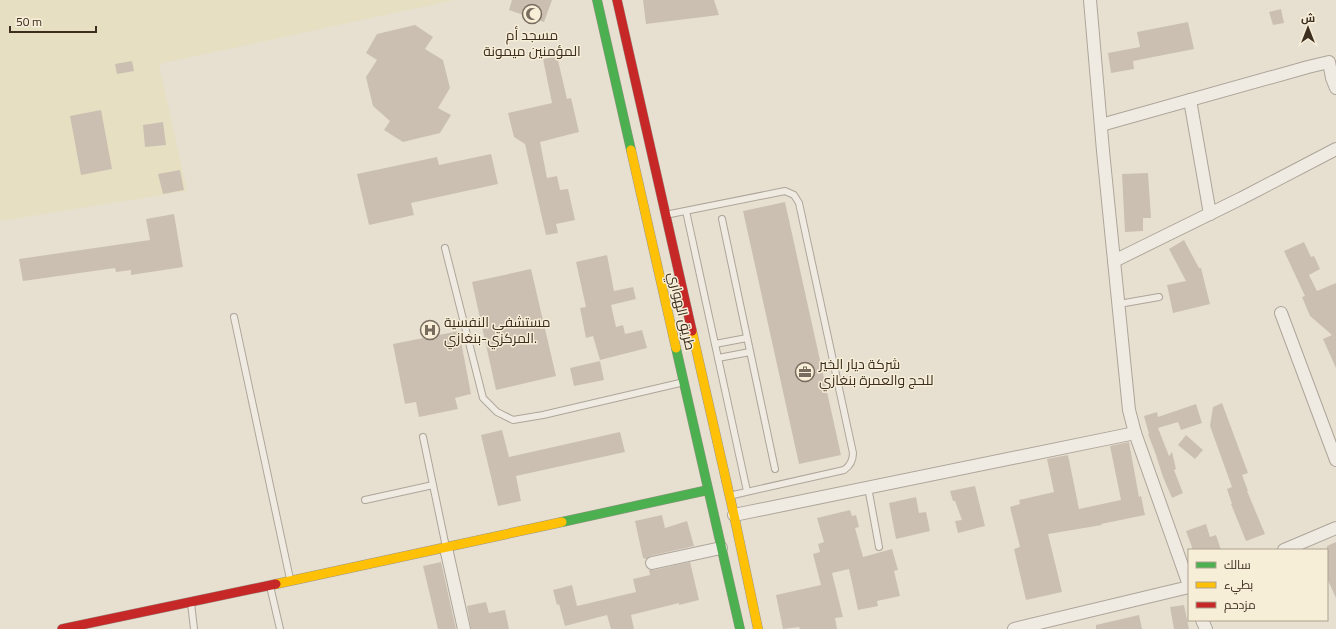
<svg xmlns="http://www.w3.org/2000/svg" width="1336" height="629" font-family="Georgia,Cairo,serif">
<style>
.farmland{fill:#e6dfc2}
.building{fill:#cbbfb2}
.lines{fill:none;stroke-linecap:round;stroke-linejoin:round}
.lane-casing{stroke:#ada599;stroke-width:8}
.street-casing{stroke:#ada599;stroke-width:14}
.fast-casing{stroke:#9c958a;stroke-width:10}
.slow-casing{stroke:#9c958a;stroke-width:10}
.jam-casing{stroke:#9c958a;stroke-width:10}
.lane{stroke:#efebe3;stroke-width:6}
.street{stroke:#efebe3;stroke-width:12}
.fast{stroke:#4caf50;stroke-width:9}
.slow{stroke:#ffc107;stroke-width:9}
.jam{stroke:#c62828;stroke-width:9}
.labels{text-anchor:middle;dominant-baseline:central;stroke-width:3;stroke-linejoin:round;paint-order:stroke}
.poi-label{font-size:14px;fill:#3d2e20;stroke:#f7eed8;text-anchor:start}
.street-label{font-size:14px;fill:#3d2e20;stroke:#f7eed8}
</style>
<rect width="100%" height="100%" fill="#e7e0d1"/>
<!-- farmland -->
<path class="farmland" d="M0,0H454L159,64L187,191L0,221Z"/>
<!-- building -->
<g class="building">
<path d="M512,0H552L544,22L509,10Z"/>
<path d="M643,0H714L719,15L646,24Z"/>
<path d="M1281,9L1284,23L1273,25L1269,12Z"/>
<path d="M1188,22L1194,49L1133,61L1134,69L1111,73L1108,53L1140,47L1137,32Z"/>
<path d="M415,25L433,37L425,49L443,60L450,88L438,108L451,115L440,133L403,142L384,130L390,121L373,106L366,77L377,60L366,53L377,34Z"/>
<path d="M557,56L567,99L571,98L579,132L540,142L547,178L557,176L560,190L568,189L575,220L556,224L558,233L546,235L525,144L514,137L508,113L552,103L543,59Z"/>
<path d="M132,61L134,71L117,74L115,64Z"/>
<path d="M101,110L112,169L81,175L70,116Z"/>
<path d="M163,122L166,145L145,147L143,125Z"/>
<path d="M491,154L498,184L411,203L414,215L369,225L357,174L437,157L439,165Z"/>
<path d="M180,170L184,190L163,194L158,174Z"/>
<path d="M1148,173L1151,218H1143V231L1125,232L1122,174Z"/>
<path d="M785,202L841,455L799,464L743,211Z"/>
<path d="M174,214L183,267L131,275V270L116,272L115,268L23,281L19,259L150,240L146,219Z"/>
<path d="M1184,240L1199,268H1201L1210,304L1173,313L1167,285L1186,281L1169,249Z"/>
<path d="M1304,242L1311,257L1314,256L1320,269L1309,275L1317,291L1336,283V368L1323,339L1332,335L1310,316L1302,297L1305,296L1284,251Z"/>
<path d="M607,255L614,291L633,287L636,299L611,305L616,327L623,325L625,334L642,330L647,348L600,360L593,336L586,338L580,308L586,307L576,262Z"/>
<path d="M531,269L556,376L496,390L472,282Z"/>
<path d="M459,331L471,394L455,398L458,409L419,417L416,402L405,404L393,344Z"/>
<path d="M600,361L604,380L574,386L570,368Z"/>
<path d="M1222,403L1248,473L1242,475L1248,491H1247L1265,534L1246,541L1231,504H1232L1227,489L1232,487L1210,426L1213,407Z"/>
<path d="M1196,404L1202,423L1181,430L1178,422L1158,428L1169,456L1172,452L1176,469L1174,470L1183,493L1172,498L1163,477L1156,455L1148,434H1149L1144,416L1157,412L1158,417Z"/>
<path d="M502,430L509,457L620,432L625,452L516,476L521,501L498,506L481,435Z"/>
<path d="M1186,435L1203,450L1195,459L1178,445Z"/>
<path d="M1129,442L1139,497L1141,496L1145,515L1101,524L1102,525L1048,534L1062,592L1026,600L1014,549L1020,547L1010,507L1020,504L1019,500L1054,492L1047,459L1068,455L1079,509L1121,500L1110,446Z"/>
<path d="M975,486L985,526L958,533L955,521L962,520L955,501H953L950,491Z"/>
<path d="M916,497L919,513L926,512L930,531L896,539L889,503Z"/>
<path d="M850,510L852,516L856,515L859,527L855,528L863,557L892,549L898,570L894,571L900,596L877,601L878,606L858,610L849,569L832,573L843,617L835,618L837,629H800L799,627L783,629L776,595L821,585L813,554L820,552L818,544L824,542L817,518Z"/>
<path d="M662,515L665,528L687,521L694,546L650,556L646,559L643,558L635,521Z"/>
<path d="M1206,524L1210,537L1216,535L1221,550H1193L1186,531Z"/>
<path d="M1336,542V598L1327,578V546Z"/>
<path d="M441,562L456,629H438L423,566Z"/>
<path d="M690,562L699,600L679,605V603L631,615L634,629H611L607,615L565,626L559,604L557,605L553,590L572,585L577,606L636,592L633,579L650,575L649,570H654Z"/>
<path d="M486,602L489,613L505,610L509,629H471L467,606Z"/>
<path d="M1184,605L1189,629H1174L1170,607Z"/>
<path d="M1139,615L1142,629H1096V625Z"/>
</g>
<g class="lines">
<defs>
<g id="lane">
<path d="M686,211L747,491"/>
<path d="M670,214L785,191L794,195L799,203L853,453C853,461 850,466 844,470L733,495"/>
<path d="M722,219L775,469"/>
<path d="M445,248L483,398L497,412L513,420L543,415L680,383"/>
<path d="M1119,304L1159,297"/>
<path d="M234,317L290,579"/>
<path d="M715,344L747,338"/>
<path d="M718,358L750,352"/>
<path d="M423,437L446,547"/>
<path d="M868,487L879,547"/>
<path d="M365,500L433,485"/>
<path d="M270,586L280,629"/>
<path d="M191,603L194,629"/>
</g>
<g id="street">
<path d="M1090,0L1103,151L1129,410L1135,433L1189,585"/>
<path d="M1190,100L1210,214"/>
<path d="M1101,125L1308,67L1329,62L1332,78L1336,88"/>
<path d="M1114,261L1242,198L1336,149"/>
<path d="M1281,313L1336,460"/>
<path d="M734,515L1135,433"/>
<path d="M446,548L464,629"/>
<path d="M1284,550L1336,528"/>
<path d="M652,563L721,548"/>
<path d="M1202,620L1206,629"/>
<path d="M1014,629L1189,587"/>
</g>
<g id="fast">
<path d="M597,0L631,150"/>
<path d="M676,348L740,629"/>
<path d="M562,522L708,490"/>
</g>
<g id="slow">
<path d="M631,150L676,348"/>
<path d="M692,331L734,515L758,629"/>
<path d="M276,584L562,522"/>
</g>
<g id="jam">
<path d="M617,0L692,331"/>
<path d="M62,629L276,584"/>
</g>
</defs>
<!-- lane casing -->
<use href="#lane" class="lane-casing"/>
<!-- street casing -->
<use href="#street" class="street-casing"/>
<!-- fast casing -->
<use href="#fast" class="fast-casing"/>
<!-- slow casing -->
<use href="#slow" class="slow-casing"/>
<!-- jam casing -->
<use href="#jam" class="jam-casing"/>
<!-- lane -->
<use href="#lane" class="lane"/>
<!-- street -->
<use href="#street" class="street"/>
<!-- fast -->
<use href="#fast" class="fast"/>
<!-- slow -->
<use href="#slow" class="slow"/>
<!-- jam -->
<use href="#jam" class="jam"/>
</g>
<!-- icons -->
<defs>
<symbol id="mosque-ring" viewBox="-11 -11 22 22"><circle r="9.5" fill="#f7eed8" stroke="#786c5e" stroke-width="1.5"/><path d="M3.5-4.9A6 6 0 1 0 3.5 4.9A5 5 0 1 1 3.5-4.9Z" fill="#786c5e"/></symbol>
<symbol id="hospital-ring" viewBox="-11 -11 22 22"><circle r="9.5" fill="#f7eed8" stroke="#786c5e" stroke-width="1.5"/><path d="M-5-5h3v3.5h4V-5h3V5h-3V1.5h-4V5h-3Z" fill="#786c5e"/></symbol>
<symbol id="office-ring" viewBox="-11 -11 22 22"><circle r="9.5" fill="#f7eed8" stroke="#786c5e" stroke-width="1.5"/><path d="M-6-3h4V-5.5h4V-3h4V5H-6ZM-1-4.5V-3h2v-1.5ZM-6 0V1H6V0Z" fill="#786c5e"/></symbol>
</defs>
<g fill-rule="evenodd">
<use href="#mosque-ring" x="521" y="3" width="22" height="22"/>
<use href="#hospital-ring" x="419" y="319" width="22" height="22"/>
<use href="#office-ring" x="794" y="361" width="22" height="22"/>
</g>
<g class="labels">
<!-- poi labels -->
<g class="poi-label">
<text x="532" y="35" text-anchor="middle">مسجد أم<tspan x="532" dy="16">المؤمنين ميمونة</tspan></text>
<text x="444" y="322">مستشفي النفسية<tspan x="444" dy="16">المركزي-بنغازي.</tspan></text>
<text x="819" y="364">شركة ديار الخير<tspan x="819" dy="16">للحج والعمرة بنغازي</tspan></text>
</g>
<!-- street labels -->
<g class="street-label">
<text transform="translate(682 311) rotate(77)">طريق الهواري</text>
</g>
</g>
<!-- legend -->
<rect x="1188" y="549" width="140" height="72" fill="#f7eed8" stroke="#ada18e"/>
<rect x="1196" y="562" width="20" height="6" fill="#4caf50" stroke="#ada18e"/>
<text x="1224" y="569" font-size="12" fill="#3d2e20">سالك</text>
<rect x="1196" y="582" width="20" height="6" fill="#ffc107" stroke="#ada18e"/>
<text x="1224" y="589" font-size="12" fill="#3d2e20">بطيء</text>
<rect x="1196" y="602" width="20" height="6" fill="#c62828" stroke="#ada18e"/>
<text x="1224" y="609" font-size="12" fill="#3d2e20">مزدحم</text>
<!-- north arrow -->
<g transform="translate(1308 28)" stroke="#f7eed8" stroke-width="3" paint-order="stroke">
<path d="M0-3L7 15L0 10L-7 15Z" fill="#3d2e20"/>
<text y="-6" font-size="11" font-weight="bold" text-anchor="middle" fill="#3d2e20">ش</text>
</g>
<!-- scale -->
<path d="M10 26v6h86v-6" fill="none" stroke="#3d2e20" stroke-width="2"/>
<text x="16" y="26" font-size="12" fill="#3d2e20" stroke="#f7eed8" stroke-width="3" paint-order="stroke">50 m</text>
</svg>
